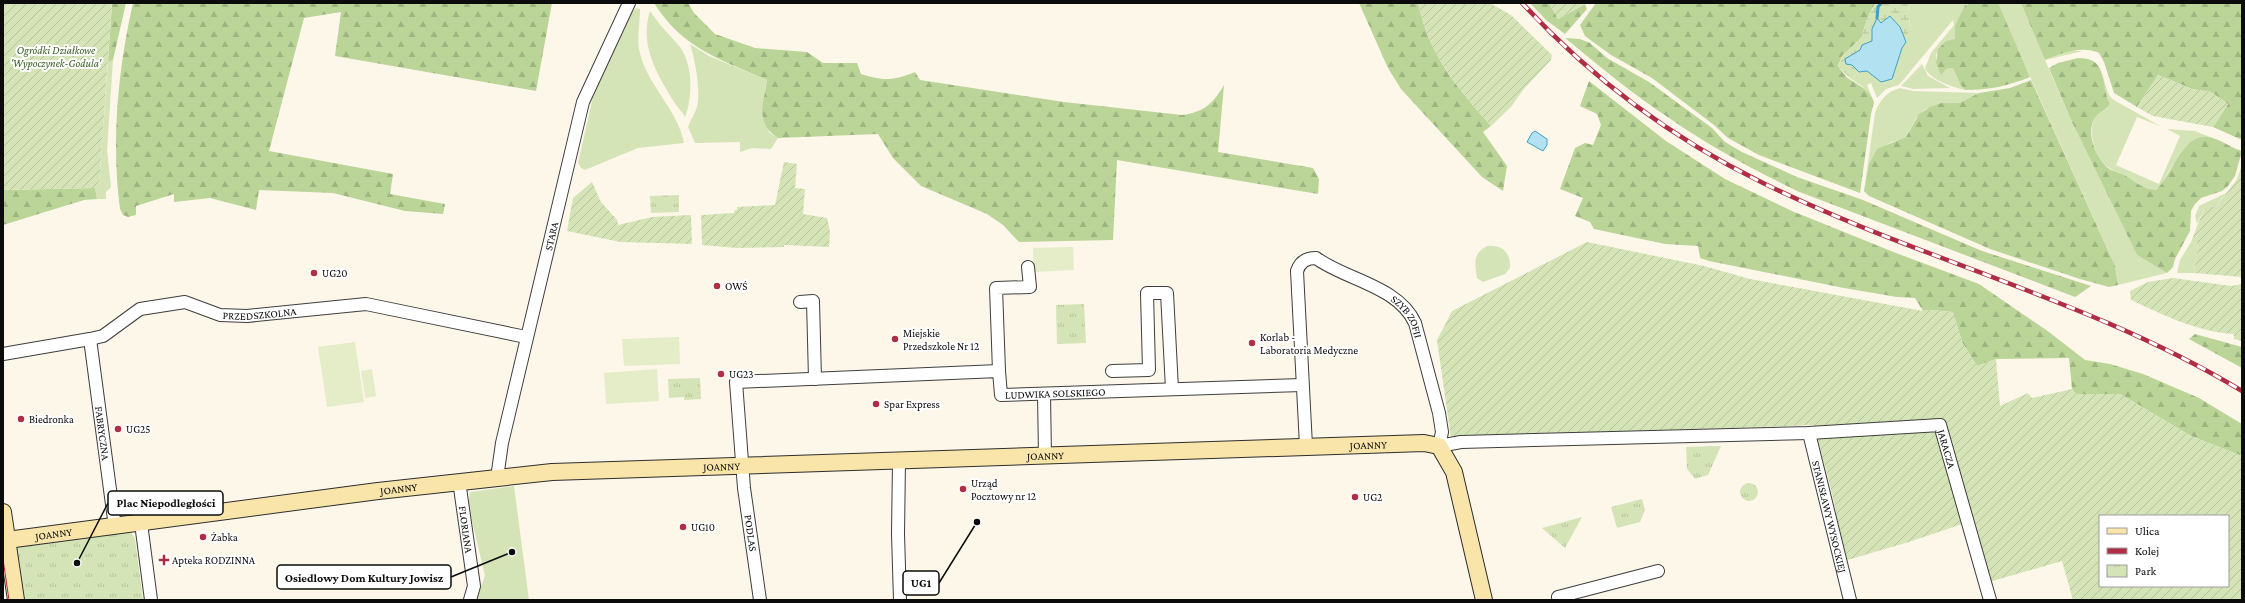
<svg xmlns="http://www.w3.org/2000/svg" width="2245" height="603" font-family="'Crimson Pro',serif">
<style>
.grass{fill:#d5e4b7}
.forest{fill:url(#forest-firs)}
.wetland{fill:url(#wetland-marsh)}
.park{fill:url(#park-tufts)}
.garden{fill:url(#garden-furrows);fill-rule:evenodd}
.pitch{fill:#e5ecc8}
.water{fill:#b2e2f1;stroke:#3fa0c2}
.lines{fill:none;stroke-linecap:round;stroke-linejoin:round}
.stream{stroke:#3fa0c2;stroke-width:3}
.street-casing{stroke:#3e3e3e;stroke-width:14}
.secondary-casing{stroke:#2d2d2d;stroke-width:18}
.street{stroke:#fff;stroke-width:12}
.secondary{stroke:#f9e5a9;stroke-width:16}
.tram{stroke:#af2e46;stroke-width:1}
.rail-casing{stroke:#af2e46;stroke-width:4.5}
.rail{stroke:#fff;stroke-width:3;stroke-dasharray:9;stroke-linecap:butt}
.poi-dot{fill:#af2e46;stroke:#fff;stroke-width:1.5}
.labels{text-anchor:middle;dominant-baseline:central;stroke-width:4;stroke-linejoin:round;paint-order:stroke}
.park-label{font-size:11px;font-style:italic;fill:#365c21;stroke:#fff}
.street-label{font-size:11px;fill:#0b0b0b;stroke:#fff}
.poi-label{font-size:11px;fill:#0b0b0b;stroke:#fff;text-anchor:start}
.leader{fill:none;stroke:#0b0b0b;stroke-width:1.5}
.callout-dot{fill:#0b0b0b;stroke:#fff;stroke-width:1.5}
.callout{fill:#fff;stroke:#0b0b0b;stroke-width:1.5}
.callout-label{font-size:12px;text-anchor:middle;font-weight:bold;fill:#0b0b0b}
</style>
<defs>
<pattern id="forest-firs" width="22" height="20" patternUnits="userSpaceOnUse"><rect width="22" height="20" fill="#bbd497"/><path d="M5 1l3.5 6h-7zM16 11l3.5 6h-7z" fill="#9fb581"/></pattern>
<pattern id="wetland-marsh" width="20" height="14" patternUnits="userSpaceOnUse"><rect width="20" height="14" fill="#d5e4b7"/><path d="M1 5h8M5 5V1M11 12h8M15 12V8" fill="none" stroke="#b6c29c"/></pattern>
<pattern id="park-tufts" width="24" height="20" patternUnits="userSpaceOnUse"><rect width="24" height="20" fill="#d5e4b7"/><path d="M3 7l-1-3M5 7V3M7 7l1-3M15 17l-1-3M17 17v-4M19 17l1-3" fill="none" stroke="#b6c29c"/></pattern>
<pattern id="garden-furrows" width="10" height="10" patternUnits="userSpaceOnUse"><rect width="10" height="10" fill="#d5e4b7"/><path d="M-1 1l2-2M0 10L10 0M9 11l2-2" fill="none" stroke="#b6c29c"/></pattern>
</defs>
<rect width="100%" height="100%" fill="#fdf7ea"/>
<!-- grass -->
<g class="grass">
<path d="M1908,3H1974L1965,5L1955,25V39L1936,54V63L1941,74L1946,69L1953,68L1960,84L1965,90C1953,87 1930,80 1925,68L1931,53L1954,25L1953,20L1899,85L1886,89L1877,98L1871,83L1867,85L1874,102L1862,86L1851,79L1859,72L1867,71L1881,82L1906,42L1910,28Z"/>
<path d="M1997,3H2021L2045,60L2067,51H2083L2045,60L2071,120L2137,255L2167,273L2118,285L2115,266Z"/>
<path d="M636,8L640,9C640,23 637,36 639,49C646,85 678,109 684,143L638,148L585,170L581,168L578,163L593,97L628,17Z"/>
<path d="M650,11C659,25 670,35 680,47C693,65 693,97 685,117C682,111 677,107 674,102C657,74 639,45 650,11Z"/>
<path d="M690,44L709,56L767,80L764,96L769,132L778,138L771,149L752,148L740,152V142L695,143L688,127C690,120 695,114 697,107C701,90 695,60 690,44Z"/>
<path d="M113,60L107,150L111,187L106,192V199H97L95,188L99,185L108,62Z"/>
<path d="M1922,64L1928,76L1950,88L1913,89L1901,86Z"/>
<path d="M2101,70L2108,93L2112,99L2162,127L2137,117L2116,165L2159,184L2180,136L2167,129L2195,131L2215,139L2201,137C2189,147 2179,156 2170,169C2165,177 2163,184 2156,190C2143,189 2136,182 2126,176C2121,173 2116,172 2111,169C2095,160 2088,134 2094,117L2106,109L2110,104L2104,89Z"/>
<path d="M1900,88L1913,91L1979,93L1959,103H1941L1924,110L1916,118L1906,137C1900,140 1893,141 1888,144C1867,158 1870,169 1864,191L1875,113C1880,100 1886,92 1900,88Z"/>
<path d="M2226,193L2216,207L2205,206L2197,224L2195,216L2199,206Z"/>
<path d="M2191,242L2198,243L2194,273H2177L2180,260Z"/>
<path d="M1487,246C1503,244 1511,254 1510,268L1505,274L1483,282L1477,278C1475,264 1472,254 1487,246Z"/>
<path d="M514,486L529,600H476L485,576L468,504L470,492Z"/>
</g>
<!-- forest -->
<g class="forest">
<path d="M112,3H126L113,60L108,62Z"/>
<path d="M133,3H552L536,91L335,56L341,12L304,18L269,151L393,174L390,194L445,204L443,214L405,211L333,193L259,190L256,210L210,198L174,202V194L136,206V215L128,217L123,215L120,209C111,141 118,69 133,3Z"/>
<path d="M654,3H688L694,13L715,34L755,48L807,52L823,63H857L861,74C884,81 893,81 915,72L920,80L1064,102L1182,115C1204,112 1213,104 1224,85L1218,152L1313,168L1319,179L1318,194L1117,160L1113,240L1019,242L1003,225L987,214L921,186L893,158L878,134L778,138C754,122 764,103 767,80C720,59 683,49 654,3Z"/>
<path d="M1359,3H1418C1430,57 1456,86 1491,126L1483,132L1507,166L1503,191L1482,177L1401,89L1388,68Z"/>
<path d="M1530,3H1549L1558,19L1585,4L1587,9L1565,34L1546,20Z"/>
<path d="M1596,3H1875L1867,19L1861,38L1842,56L1838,66C1841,70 1845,76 1849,79C1859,85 1869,90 1874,102L1871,114L1860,193L1759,155L1728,138L1714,125L1652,78L1611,55L1585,36L1580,25Z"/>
<path d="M1974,3H1998L2030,77C2008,86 1989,90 1965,90L1960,84L1953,68L1946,69L1941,75L1936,63L1938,49L1946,41L1955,39V25L1965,5Z"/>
<path d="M2021,3H2242V140L2213,127L2228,104L2211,92L2192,89L2158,75L2137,107L2114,93L2104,62L2099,53C2083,45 2060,53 2045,60Z"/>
<path d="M1565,38L1580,39L1590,43L1607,58L1649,82L1712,128L1725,142L1742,152L1797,177L1863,200L1982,251L2091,286L2075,297L1797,191C1754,170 1711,147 1672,120C1634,95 1600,67 1565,38Z"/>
<path d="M2078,58C2109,58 2099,82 2110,104C2105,112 2094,113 2092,124C2088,139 2098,162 2111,170C2116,172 2121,173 2126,176C2136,182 2143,189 2156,190C2171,177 2183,134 2207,137C2220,138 2230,148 2242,151L2235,176L2228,186L2222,191L2201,198L2195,204L2191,211L2190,231L2175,259L2173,267L2167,273L2137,255L2071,120L2049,68L2058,63Z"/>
<path d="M2031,80L2115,266L2118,285L2109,287L2080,279L1990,249L1869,196L1864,191L1869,164L1877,149L1906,137L1919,114L1930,107L1941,103H1959L1979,93L2010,88Z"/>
<path d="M1589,81L1666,141L1725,179L1792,211L1896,253L1979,284L2049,332L2085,360L2110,364L2143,374L2199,398L2242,424V456L2191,436L2120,394H2076L2072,389L2069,358L1996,359L1977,366L1962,342L1953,312L1930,310L1923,311L1915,298L1897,297L1844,288L1709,261L1700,258L1698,246L1665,244L1594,229L1590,222L1575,216L1583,198L1560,189L1575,148L1585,143L1593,145L1601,125L1597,114L1580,106Z"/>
<path d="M95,188L97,199L84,200L3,225V190Z"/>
<path d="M2195,334L2242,347V368L2189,339Z"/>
</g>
<!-- wetland -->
<path class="wetland" d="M1875,3H1908L1910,28L1906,42L1900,27L1890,16L1872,29V41C1860,47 1857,53 1852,65L1859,72L1851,79L1838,67L1842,56L1861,38L1867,19Z"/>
<!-- park -->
<g class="park">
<path d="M679,195V212L651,213L650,196Z"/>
<path d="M1084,304L1086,343L1057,344L1056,305Z"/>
<path d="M700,378L701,399L684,400V397L669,398L668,379Z"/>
<path d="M1721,446L1708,475L1695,479L1687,469L1686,447Z"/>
<circle cx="1749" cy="492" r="9"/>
<path d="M1642,499L1645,510L1640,522L1617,528L1611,507Z"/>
<path d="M1582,517L1565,548L1542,528Z"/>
<path d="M131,532L135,539L143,600H21L15,552L17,547Z"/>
</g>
<!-- garden -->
<g class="garden">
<path d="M3,3H112L99,185L95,188L3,190Z"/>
<path d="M1418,3H1490L1511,15L1552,55L1551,60L1523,90L1511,107L1491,126C1456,86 1430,57 1418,3Z"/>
<path d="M1549,3H1584L1585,4L1558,19Z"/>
<path d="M2158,75L2192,89L2211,92L2228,104L2213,127L2153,116L2137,107Z"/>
<path d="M784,162L797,164L795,188L805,189L803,214L827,218L830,232L829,247L784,245V247L737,248L702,245L701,215L734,213V211L737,210V207L775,205Z"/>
<path d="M2242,165V277L2194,273L2198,243L2191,242L2205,206L2216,207L2237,179Z"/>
<path d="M592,182L601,202L617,220L618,225L652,217L691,215L692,244L620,242L567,231L573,198Z"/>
<path d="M1587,242L1704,266L1750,279L1923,311L1930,310L1953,312L1962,342L1977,366L1996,359L2000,406L2028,393L2032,398L2072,389L2076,394H2120L2191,436L2242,456V600H2073L2062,561L1989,582L1974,520L1909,542L1844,561L1834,502L1814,425L1451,438L1437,340L1452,311ZM2100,516H2228V586H2100Z"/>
<path d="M2173,278L2231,286L2242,284V341L2234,339V334C2198,332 2163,315 2131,300L2130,291L2148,282Z"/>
</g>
<!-- pitch -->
<g class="pitch">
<path d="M1073,247L1074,270L1034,272L1033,248Z"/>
<path d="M679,337L680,364L624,366L622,339Z"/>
<path d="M355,342L364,402L327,407L318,347Z"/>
<path d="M372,369L376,396L365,398L361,371Z"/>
<path d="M657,369L659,401L606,404L604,373Z"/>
</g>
<!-- water -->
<g class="water">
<path d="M1890,16L1900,27L1906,42L1902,48L1892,79L1881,82L1867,71L1859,72L1852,65L1846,64L1845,59L1860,50L1862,45L1872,41V29L1877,18L1881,23Z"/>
<path d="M1535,131L1547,139V145L1543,151L1527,142L1532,133Z"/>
</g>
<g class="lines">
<!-- stream -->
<path class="stream" d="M1877,18L1878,7L1881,3"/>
<defs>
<g id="street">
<path d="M800,302L813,301L815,379"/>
<path id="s1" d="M90,339L115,527"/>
<path id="s2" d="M3,354L90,339L103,336L140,309L185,302L220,315L247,316L366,304L526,337"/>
<path d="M999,371L996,288L1030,287L1028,267"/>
<path d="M1112,371L1149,370L1147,293H1167L1172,389"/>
<path d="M1044,394L1045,456"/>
<path id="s3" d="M1809,433L1850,600"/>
<path id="s4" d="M1306,446L1297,271C1300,262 1306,258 1316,258C1346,280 1398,286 1415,323L1439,413L1442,432L1439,446L1461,442L1809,433L1940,425L1990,600"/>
<path d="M899,461L898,534L900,600"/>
<path id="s5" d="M497,478L502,443L583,102L629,3"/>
<path id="s6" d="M459,481L474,586L470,600"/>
<path d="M141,523L151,600"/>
<path id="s7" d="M760,600L744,488L736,382L999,371L1001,395L1302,385"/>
<path d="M1559,600L1558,597L1658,571"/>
</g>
<g id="secondary">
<path d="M3,512L16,600"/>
<path id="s8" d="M7,540L378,491L552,472L1424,443L1439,446L1454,472L1484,600"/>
</g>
</defs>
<!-- street casing -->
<use href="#street" class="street-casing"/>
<!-- secondary casing -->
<use href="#secondary" class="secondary-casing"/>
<!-- street -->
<use href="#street" class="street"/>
<!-- secondary -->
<use href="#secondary" class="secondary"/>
<!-- tram -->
<path class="tram" d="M3,559L9,600"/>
<defs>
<path id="rail" d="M1522,3C1590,77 1673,139 1763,183C1919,260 2092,300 2242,391"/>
</defs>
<!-- rail casing -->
<use href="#rail" class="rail-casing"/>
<!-- rail -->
<use href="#rail" class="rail"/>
</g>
<!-- markers -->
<g class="poi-dot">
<circle cx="314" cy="273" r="4"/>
<circle cx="717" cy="286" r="4"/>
<circle cx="895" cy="339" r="4"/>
<circle cx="1252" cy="343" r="4"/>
<circle cx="721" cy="374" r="4"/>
<circle cx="876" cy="404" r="4"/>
<circle cx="21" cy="419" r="4"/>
<circle cx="118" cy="429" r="4"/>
<circle cx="963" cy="489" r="4"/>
<circle cx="1355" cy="497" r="4"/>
<circle cx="683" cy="527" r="4"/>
<circle cx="203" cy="537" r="4"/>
<path d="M162 554h4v4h4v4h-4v4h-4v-4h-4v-4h4z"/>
</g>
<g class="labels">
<!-- park labels -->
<g class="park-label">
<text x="56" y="50">Ogródki Działkowe<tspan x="56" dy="13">'Wypoczynek-Godula'</tspan></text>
</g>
<!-- street labels -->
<g class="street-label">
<text stroke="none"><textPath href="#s5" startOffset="248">STARA</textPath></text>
<text stroke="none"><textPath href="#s2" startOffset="270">PRZEDSZKOLNA</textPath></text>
<text stroke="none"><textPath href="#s4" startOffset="311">SZYB ZOFII</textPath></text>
<text stroke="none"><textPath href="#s7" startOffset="561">LUDWIKA SOLSKIEGO</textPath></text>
<text stroke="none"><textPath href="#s1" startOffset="95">FABRYCZNA</textPath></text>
<text stroke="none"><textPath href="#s8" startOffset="1366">JOANNY</textPath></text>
<text stroke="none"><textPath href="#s4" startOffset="974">JARACZA</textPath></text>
<text stroke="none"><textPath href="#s8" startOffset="1043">JOANNY</textPath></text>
<text stroke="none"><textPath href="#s8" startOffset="719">JOANNY</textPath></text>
<text stroke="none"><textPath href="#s8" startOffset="395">JOANNY</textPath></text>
<text stroke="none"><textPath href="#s3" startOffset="86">STANISŁAWY WYSOCKIEJ</textPath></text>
<text stroke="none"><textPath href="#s6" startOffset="49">FLORIANA</textPath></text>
<text transform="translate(751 533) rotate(82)">PODLAS</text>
<text stroke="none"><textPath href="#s8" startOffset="47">JOANNY</textPath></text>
</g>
<!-- poi labels -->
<g class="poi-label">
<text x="322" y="273">UG20</text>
<text x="725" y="286">OWŚ</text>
<text x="903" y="333">Miejskie<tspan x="903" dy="13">Przedszkole Nr 12</tspan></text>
<text x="1260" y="337">Korlab -<tspan x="1260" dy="13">Laboratoria Medyczne</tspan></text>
<text x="729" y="374">UG23</text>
<text x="884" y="404">Spar Express</text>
<text x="29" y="419">Biedronka</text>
<text x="126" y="429">UG25</text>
<text x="971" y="483">Urząd<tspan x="971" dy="13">Pocztowy nr 12</tspan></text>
<text x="1363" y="497">UG2</text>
<text x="691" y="527">UG10</text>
<text x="211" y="537">Żabka</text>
<text x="172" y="560">Apteka RODZINNA</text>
</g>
</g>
<!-- callouts -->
<path class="leader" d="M77 563L108 503M512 552L451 577M977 522L939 583"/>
<g class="callout-dot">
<circle cx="77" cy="563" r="4"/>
<circle cx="512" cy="552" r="4"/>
<circle cx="977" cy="522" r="4"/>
</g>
<g class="callout">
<rect x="108" y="491" width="115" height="24" rx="4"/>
<rect x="277" y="565" width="174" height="24" rx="4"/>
<rect x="903" y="571" width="36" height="24" rx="4"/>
</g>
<g class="callout-label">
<text x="166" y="507">Plac Niepodległości</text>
<text x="364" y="582">Osiedlowy Dom Kultury Jowisz</text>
<text x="921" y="587">UG1</text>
</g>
<!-- border -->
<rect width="2245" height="603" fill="none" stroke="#0b0b0b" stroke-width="8"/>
<!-- legend -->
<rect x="2099" y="515" width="130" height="72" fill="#ffffff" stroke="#9d9d9d"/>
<rect x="2107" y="528" width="20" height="6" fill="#f9e5a9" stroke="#9d9d9d"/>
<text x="2135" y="535" font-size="12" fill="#0b0b0b">Ulica</text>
<rect x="2107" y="548" width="20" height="6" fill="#af2e46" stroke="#9d9d9d"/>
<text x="2135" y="555" font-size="12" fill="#0b0b0b">Kolej</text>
<rect x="2107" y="565" width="20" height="12" fill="url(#park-tufts)" stroke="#9d9d9d"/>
<text x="2135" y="575" font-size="12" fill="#0b0b0b">Park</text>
</svg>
